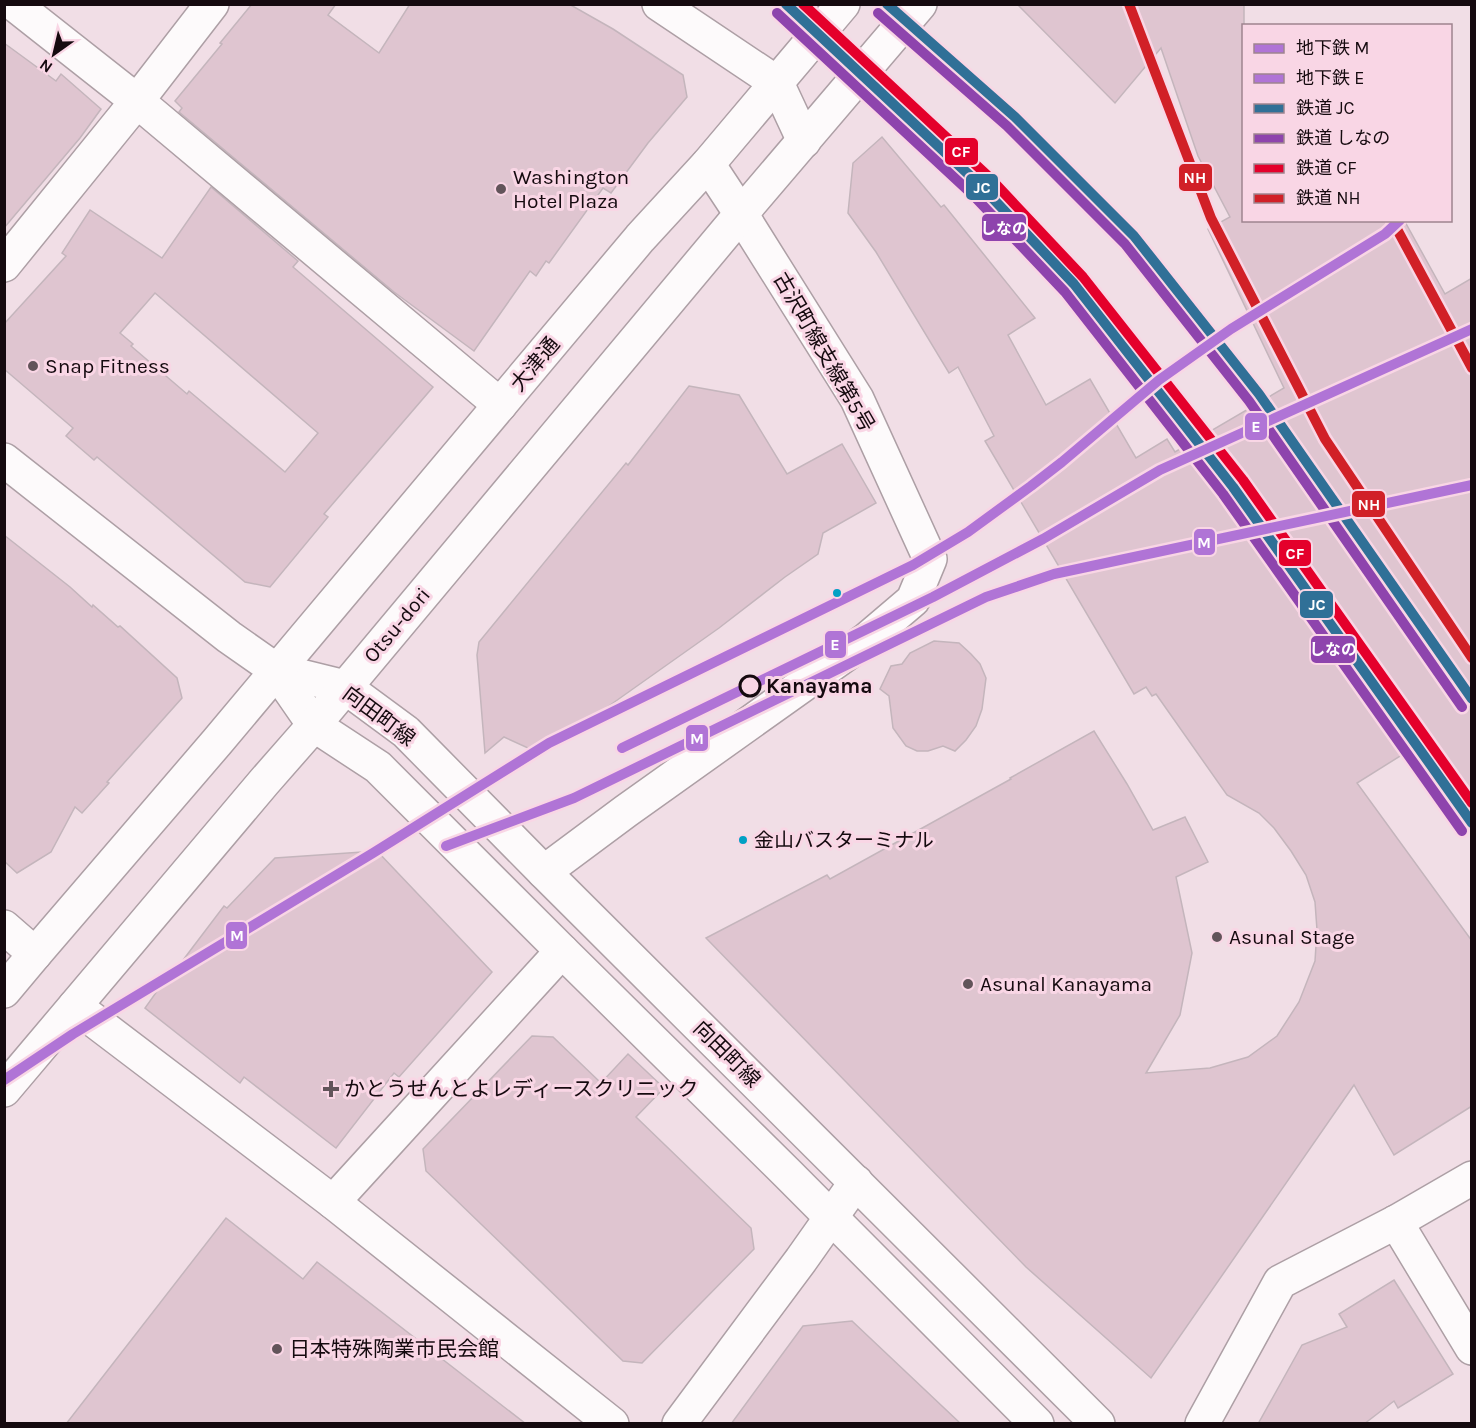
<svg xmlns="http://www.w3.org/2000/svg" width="1476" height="1428" font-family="Karla,'Noto Sans JP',sans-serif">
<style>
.building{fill:#dfc5d0;stroke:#c4b5bc;stroke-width:1.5;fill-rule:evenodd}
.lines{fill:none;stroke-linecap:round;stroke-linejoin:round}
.minor-casing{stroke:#ad9fa5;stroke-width:36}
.tertiary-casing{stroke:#ad9fa5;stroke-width:36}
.minor{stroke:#fdfafb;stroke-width:33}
.tertiary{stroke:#fdfafb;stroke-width:33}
.rail-1-casing{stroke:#f9d6e5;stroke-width:15}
.rail-2-casing{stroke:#f9d6e5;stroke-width:15}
.rail-3-casing{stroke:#f9d6e5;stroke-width:15}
.rail-4-casing{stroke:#f9d6e5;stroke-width:15}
.rail-1{stroke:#307097;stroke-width:10}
.rail-2{stroke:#8e44ad;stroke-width:10}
.rail-3{stroke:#e4002b;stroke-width:10}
.rail-4{stroke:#d12027;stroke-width:10}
.metro-1-casing{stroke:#f9d6e5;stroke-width:15}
.metro-2-casing{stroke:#f9d6e5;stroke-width:15}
.metro-1{stroke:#b074d6;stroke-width:10}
.metro-2{stroke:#b074d6;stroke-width:10}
.poi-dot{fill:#62545a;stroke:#f9d6e5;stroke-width:2}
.bus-dot{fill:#01a1c4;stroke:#f9d6e5;stroke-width:2}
.stop-dot{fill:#f9d6e5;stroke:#150a0f;stroke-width:3}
.labels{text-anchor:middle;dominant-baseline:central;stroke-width:6;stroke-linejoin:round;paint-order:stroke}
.bus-label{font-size:20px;fill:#150a0f;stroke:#f9d6e5;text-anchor:start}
.poi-label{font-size:21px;fill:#150a0f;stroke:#f9d6e5;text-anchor:start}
.street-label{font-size:21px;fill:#150a0f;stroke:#f9d6e5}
.stop-label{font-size:21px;font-weight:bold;fill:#150a0f;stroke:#f9d6e5;text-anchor:start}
.line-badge{stroke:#f9d6e5;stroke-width:2}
.badge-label{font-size:16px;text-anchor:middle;font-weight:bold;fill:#fff}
</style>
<rect width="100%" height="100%" fill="#f1dee6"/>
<!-- building -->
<g class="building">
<path d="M252,4H336L328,15L379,53L410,4H569L613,29L683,75L687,97L648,143L611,193L603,188L549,263L546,261L536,276L530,271L474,351L394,292L179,112L182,108L175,101L222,44L220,43Z"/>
<path d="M1017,4H1244V220H1404L1445,294L1472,278V799L1429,738L1357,783L1472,941V1106L1394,1155L1354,1085L1151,1378L1026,1267L706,938L827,875L830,879L1011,779L1010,778L1094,731L1127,784L1153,830L1185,817L1208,862L1176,877L1192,953L1180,1015L1146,1073L1210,1068L1248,1057L1277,1036L1299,1002L1315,961L1317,930L1315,902L1306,875L1291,851L1274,828L1259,813L1227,795L1156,694L1152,696L1146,687L1134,694L985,441L994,436L958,367L949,373L876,252L848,213L853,163L882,137L941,207L944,205L1035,318L1008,335L1046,405L1090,379L1136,458L1167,439L1175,452L1284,388L1208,229L1230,217L1198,156L1161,48L1115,103Z"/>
<path d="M4,43L56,81L61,74L101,109L80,138L4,228Z"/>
<path d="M211,187L298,261L293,267L433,387L324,514L328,517L270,587L245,582L97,457L94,460L66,436L73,428L4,369V324L66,256L62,253L90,210L162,258ZM155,293L318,433L285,472L189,391L187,394L131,346L133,344L120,333Z"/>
<path d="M689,386L739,395L787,474L842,444L876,503L823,533L818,554L785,577L719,628L541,754L504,737L485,753L477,655L479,642L626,463L628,465Z"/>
<path d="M4,535L70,587L92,607L93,605L118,627L120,626L177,678L182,698L107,782L109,783L82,813L75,807L51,852L17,873L4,861Z"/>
<path d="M934,641L959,643L971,654L980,664L986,678L982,709L976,726L966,740L955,751L943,746L928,751H917L906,746L893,728L889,696L880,689L891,666L902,664L910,653Z"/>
<path d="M377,851L492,972L399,1077L394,1073L336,1148L244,1077L240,1083L145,1008L175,966L177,968L224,906L227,908L275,858Z"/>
<path d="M532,1036L553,1037L601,1083L628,1054L664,1088L636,1117L751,1228L754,1249L642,1363L623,1361L426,1171L423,1149Z"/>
<path d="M226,1218L303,1279L317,1262L526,1424H66Z"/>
<path d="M1394,1280L1453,1374L1398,1408L1394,1401L1364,1424H1258L1302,1345L1347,1327L1339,1314Z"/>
<path d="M852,1321L961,1424H731L803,1326Z"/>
</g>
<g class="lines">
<defs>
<g id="minor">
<path d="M14,4L137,101L500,405"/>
<path d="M4,265L137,101L212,4"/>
<path d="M544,872L626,811L866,640L913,600L930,559L857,399L741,214L708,164"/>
<path d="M4,927L35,954"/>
<path d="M75,1006L333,1202L612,1424"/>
<path d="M333,1202L562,951"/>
<path d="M1396,1222L1472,1348"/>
<path d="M679,1424L801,1260L856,1182"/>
<path d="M1202,1424L1280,1282L1396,1222L1472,1178"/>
</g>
<g id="tertiary">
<path d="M659,4L777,83L804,141"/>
<path d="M4,460L229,637L276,670L314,725L378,767L562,951L787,1173L1037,1424"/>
<path d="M276,670L345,687L406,732L544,872L1098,1424"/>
<path d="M4,991L35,954L217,742L640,238L708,164L843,4"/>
<path d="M4,1090L264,782L314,725L741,214L920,4"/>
</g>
</defs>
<!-- minor casing -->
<use href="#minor" class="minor-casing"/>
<!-- tertiary casing -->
<use href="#tertiary" class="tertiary-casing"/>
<!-- minor -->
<use href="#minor" class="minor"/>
<!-- tertiary -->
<use href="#tertiary" class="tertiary"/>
<defs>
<g id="rail-1">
<path d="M786,4L981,186L1074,284L1233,487L1472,823"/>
<path d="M887,4L1015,117L1134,236L1259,394L1472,699"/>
</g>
<g id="rail-2">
<path d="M777,13L973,195L1065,292L1223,494L1462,831"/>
<path d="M878,13L1007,126L1125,244L1249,401L1462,707"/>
</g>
<path id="rail-3" d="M803,4L989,177L1083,277L1243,480L1472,803"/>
<g id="rail-4">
<path d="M1129,4L1211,218L1325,439L1472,658"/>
<path d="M1392,220L1472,368"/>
</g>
</defs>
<!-- rail-1 casing -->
<use href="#rail-1" class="rail-1-casing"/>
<!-- rail-2 casing -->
<use href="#rail-2" class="rail-2-casing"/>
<!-- rail-3 casing -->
<use href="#rail-3" class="rail-3-casing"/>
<!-- rail-4 casing -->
<use href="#rail-4" class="rail-4-casing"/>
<!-- rail-1 -->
<use href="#rail-1" class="rail-1"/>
<!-- rail-2 -->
<use href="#rail-2" class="rail-2"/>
<!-- rail-3 -->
<use href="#rail-3" class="rail-3"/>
<!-- rail-4 -->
<use href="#rail-4" class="rail-4"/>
<defs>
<g id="metro-1">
<path d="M446,846L574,798L986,597L1054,574L1472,485"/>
<path d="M4,1080L73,1034L373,853L549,743L913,565L968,532L1031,486L1062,462L1159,380L1231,329L1385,234L1400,220"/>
</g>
<path id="metro-2" d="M622,748L933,597L1043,539L1160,470L1472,329"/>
</defs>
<!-- metro-1 casing -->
<use href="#metro-1" class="metro-1-casing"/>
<!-- metro-2 casing -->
<use href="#metro-2" class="metro-2-casing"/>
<!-- metro-1 -->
<use href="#metro-1" class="metro-1"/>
<!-- metro-2 -->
<use href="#metro-2" class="metro-2"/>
</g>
<!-- markers -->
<g class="poi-dot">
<circle cx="501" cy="189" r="6"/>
<circle cx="33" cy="366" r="6"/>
<circle cx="1217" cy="937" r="6"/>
<circle cx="968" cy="984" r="6"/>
<path d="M328 1080h6v6h6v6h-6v6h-6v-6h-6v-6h6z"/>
<circle cx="277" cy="1349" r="6"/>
</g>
<g class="bus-dot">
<circle cx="837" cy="593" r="5"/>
<circle cx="743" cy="840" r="5"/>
</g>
<circle class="stop-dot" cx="750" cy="686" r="10"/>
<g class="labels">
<!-- bus labels -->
<g class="bus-label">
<text x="754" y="840">金山バスターミナル</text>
</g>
<!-- poi labels -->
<g class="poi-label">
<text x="513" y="177">Washington<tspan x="513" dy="24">Hotel Plaza</tspan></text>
<text x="45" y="366">Snap Fitness</text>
<text x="1229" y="937">Asunal Stage</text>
<text x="980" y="984">Asunal Kanayama</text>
<text x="344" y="1089">かとうせんとよレディースクリニック</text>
<text x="289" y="1349">日本特殊陶業市民会館</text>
</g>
<!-- street labels -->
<g class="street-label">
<text transform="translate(824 352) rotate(60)">古沢町線支線第5号</text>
<text transform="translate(535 364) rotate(-50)">大津通</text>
<text transform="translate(397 625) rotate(-50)">Otsu-dori</text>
<text transform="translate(379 716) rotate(37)">向田町線</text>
<text transform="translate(727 1054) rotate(45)">向田町線</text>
</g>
<!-- stop labels -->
<g class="stop-label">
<text x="766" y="686">Kanayama</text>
</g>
</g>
<g class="line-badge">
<rect x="944" y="137" width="35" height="29" rx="6" fill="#e4002b"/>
<rect x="1178" y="163" width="35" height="29" rx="6" fill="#d12027"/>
<rect x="965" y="173" width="34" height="28" rx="6" fill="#307097"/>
<rect x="981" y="213" width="46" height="29" rx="6" fill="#8e44ad"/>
<rect x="1244" y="412" width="24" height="29" rx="6" fill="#b074d6"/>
<rect x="1351" y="490" width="35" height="28" rx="6" fill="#d12027"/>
<rect x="1193" y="528" width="23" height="28" rx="6" fill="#b074d6"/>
<rect x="1278" y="539" width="34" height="28" rx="6" fill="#e4002b"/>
<rect x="1299" y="590" width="35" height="29" rx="6" fill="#307097"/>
<rect x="824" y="630" width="23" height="29" rx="6" fill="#b074d6"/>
<rect x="1310" y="635" width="46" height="29" rx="6" fill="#8e44ad"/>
<rect x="685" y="724" width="24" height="28" rx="6" fill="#b074d6"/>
<rect x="225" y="921" width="23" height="29" rx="6" fill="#b074d6"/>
</g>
<g class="badge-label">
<text x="961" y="157">CF</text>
<text x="1195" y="183">NH</text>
<text x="982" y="193">JC</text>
<text x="1004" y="234">しなの</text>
<text x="1256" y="432">E</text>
<text x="1369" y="510">NH</text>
<text x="1204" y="548">M</text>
<text x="1295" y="559">CF</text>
<text x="1317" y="610">JC</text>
<text x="835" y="650">E</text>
<text x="1333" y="655">しなの</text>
<text x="697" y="744">M</text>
<text x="237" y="941">M</text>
</g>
<!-- border -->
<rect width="1476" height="1428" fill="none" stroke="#150a0f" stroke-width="12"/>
<!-- legend -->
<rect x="1242" y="24" width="210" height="198" fill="#f9d6e5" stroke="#9e848f" stroke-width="1.5"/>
<rect x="1254" y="44" width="30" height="9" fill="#b074d6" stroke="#9e848f" stroke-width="1.5"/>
<text x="1296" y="54" font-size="18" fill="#150a0f">地下鉄 M</text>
<rect x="1254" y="74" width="30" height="9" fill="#b074d6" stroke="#9e848f" stroke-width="1.5"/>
<text x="1296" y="84" font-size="18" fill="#150a0f">地下鉄 E</text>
<rect x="1254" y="104" width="30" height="9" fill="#307097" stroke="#9e848f" stroke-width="1.5"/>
<text x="1296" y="114" font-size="18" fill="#150a0f">鉄道 JC</text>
<rect x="1254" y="134" width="30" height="9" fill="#8e44ad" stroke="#9e848f" stroke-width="1.5"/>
<text x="1296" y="144" font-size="18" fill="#150a0f">鉄道 しなの</text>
<rect x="1254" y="164" width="30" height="9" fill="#e4002b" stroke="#9e848f" stroke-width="1.5"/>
<text x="1296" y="174" font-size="18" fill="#150a0f">鉄道 CF</text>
<rect x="1254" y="194" width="30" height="9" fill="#d12027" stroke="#9e848f" stroke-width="1.5"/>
<text x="1296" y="204" font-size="18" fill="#150a0f">鉄道 NH</text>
<!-- north arrow -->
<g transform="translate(54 54) rotate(214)" stroke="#f9d6e5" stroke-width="4.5" paint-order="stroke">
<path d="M0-4.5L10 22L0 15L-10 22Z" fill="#150a0f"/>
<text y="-9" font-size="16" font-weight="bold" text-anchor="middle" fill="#150a0f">N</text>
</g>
</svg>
